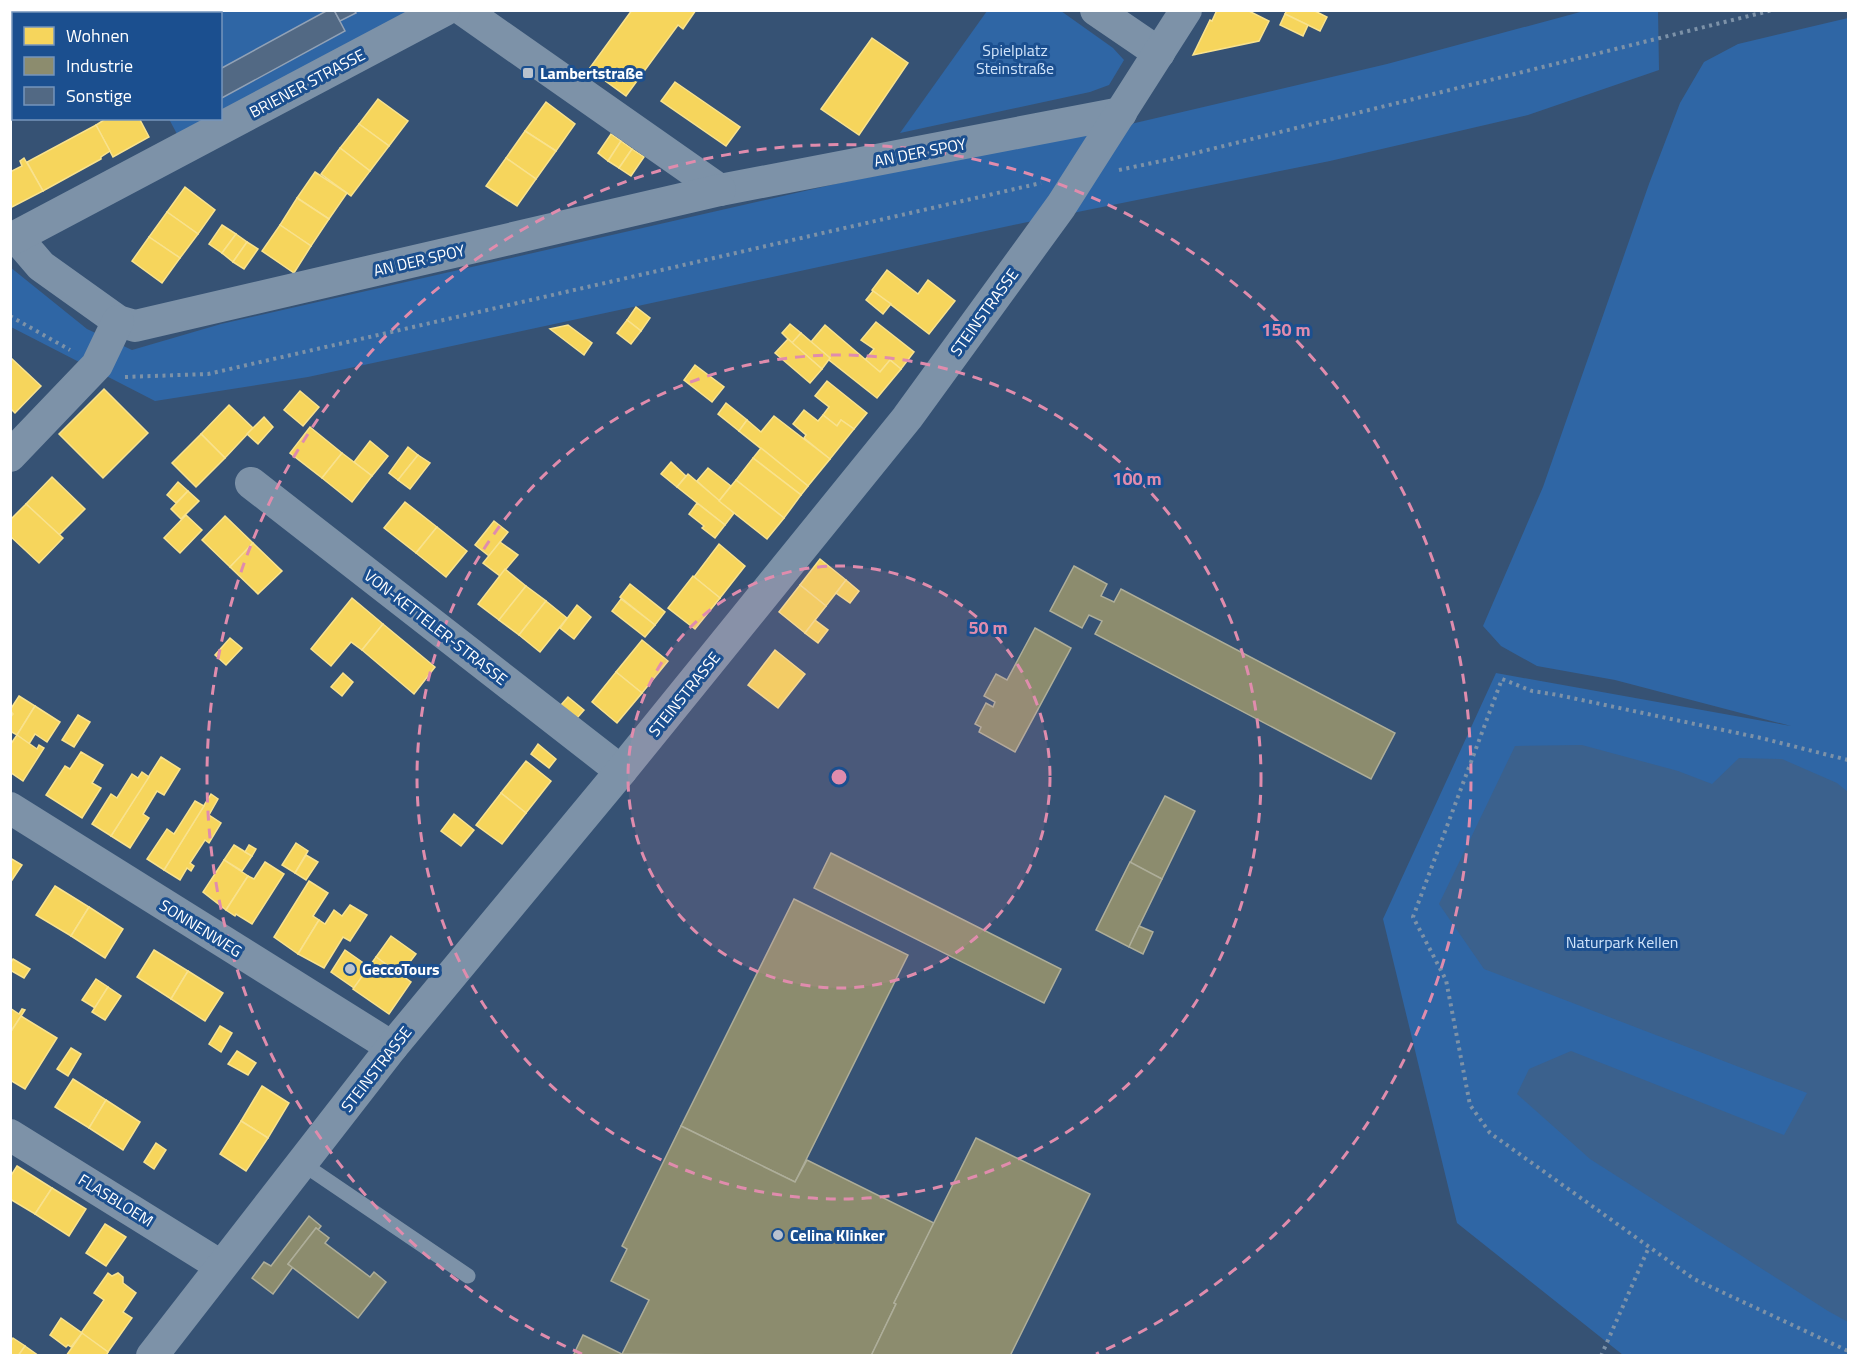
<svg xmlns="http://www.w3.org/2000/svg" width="1859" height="1366" font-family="'Titillium Web',sans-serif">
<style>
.green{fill:#2f66a5}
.water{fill:#3b618d}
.homes{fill:#f6d55c;stroke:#f9e28d;stroke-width:1.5}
.industry{fill:#8c8c6e;stroke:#aeae9a;stroke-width:1.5}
.building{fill:#526984;stroke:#92a2b6;stroke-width:1.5}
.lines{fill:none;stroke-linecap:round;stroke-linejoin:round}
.path{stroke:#7d92a8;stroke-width:4;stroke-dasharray:3 4.5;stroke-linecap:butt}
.service{stroke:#7d92a8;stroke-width:15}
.minor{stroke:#7d92a8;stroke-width:32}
.tertiary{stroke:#7d92a8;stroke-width:33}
.ring{fill:none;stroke:#e08cad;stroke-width:3;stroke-dasharray:10 8}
.poi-dot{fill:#b9c2ce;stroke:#1b4f8f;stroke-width:2}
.labels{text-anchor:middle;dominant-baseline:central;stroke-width:6;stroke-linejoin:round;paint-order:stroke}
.park-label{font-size:16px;fill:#cfe3fa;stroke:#1b4f8f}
.poi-label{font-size:16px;font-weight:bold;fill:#fff;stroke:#1b4f8f;text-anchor:start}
.street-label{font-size:16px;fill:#fff;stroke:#1b4f8f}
.centre{fill:#e08cad;stroke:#1b4f8f;stroke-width:3}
.ring-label{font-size:18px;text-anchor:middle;font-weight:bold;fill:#e08cad;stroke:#1b4f8f;stroke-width:6;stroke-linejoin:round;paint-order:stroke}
</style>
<rect width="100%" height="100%" fill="#365274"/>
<!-- green -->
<g class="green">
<path d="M212,10L409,11L221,112L220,14H207Z"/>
<path d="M1658,10L1659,70L1528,115L1330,161L1023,223L308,377L155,401L11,327L10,267L87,329L132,350L221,324L498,261L844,182L1088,134L1387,64L1584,11Z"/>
<path d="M987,11H1061L1113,48L1124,60L1109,85L1090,92L900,133Z"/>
<path d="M1848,18V1355H1623L1457,1223L1383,919L1496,673L1791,726L1615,680L1537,666L1501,646L1483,626L1543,487L1649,184L1680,103L1704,62L1738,44Z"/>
<path d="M169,119H208L177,134Z"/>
</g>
<!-- water -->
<g class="water">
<path d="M39,11V10L212,11L207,14L29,13Z"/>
<path d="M13,19L14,118L11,120L10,20Z"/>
<path d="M1582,745L1678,771L1712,784L1739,758L1782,759L1837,783L1848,792V1322L1828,1311L1590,1159L1517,1094L1529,1069L1571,1051L1784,1135L1807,1093L1484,969L1439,904L1515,746Z"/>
</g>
<!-- homes -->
<g class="homes">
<path d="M632,10H696L683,29L678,25L626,96L589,69Z"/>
<path d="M1217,10H1247L1269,21L1259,41L1193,55L1210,20L1212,21Z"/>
<path d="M1287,10H1313L1327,17L1320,31L1285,14Z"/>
<path d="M1285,14L1308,25L1303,36L1280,25Z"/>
<path d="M872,38L908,63L859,135L821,109Z"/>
<path d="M675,82L740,127L726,146L661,101Z"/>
<path d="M378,99L408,121L389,146L359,124Z"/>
<path d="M546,102L575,124L556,151L525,131Z"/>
<path d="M107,118H139L149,137L113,157L96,125Z"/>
<path d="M359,124L389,146L370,171L340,148Z"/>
<path d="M96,125L110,151L101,157V159L43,191L27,162Z"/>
<path d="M525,131L556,151L536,179L506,158Z"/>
<path d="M611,134L621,141L608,161L598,153Z"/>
<path d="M621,141L632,149L619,168L608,161Z"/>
<path d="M340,148L370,171L351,196L321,174Z"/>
<path d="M632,149L644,157L631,176L619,168Z"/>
<path d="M24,158L43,191L10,208V172L22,166L20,161Z"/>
<path d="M506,158L536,179L517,206L486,186Z"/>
<path d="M315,172L347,193L329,219L297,198Z"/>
<path d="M185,187L215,210L198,234L167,212Z"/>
<path d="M297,198L329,219L311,246L280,225Z"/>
<path d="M167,212L198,234L180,258L149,237Z"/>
<path d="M222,225L236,234L222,253L209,244Z"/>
<path d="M280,225L311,246L294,273L262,251Z"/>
<path d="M236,234L247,242L233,262L222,253Z"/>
<path d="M149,237L180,258L162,283L132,261Z"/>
<path d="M247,242L258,249L244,269L233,262Z"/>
<path d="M887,270L918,294L928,280L955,301L929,334L872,290Z"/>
<path d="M873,291L891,304L883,314L866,300Z"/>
<path d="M636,307L650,318L641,331L627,320Z"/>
<path d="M627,320L641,331L631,344L617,333Z"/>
<path d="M876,322L914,352L901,369L890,360L880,372L865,360L874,349L861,340Z"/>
<path d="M790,324L801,333L792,343L782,333Z"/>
<path d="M568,325L592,343L584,355L550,329Z"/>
<path d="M825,325L880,372L890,360L901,369L877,398L829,360L830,358L811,342Z"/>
<path d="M801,333L830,358L822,369L792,343Z"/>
<path d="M788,339L822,369L810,383L775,353Z"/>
<path d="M10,357L41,386L15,413L10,408Z"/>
<path d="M695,365L724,387L712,402L684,380Z"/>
<path d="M827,381L867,413L854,429L841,420L837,426L823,415L829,407L815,396Z"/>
<path d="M104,389L148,433L103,478L59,434Z"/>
<path d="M300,391L319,407L303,426L284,410Z"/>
<path d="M726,403L747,420L739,431L718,414Z"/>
<path d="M229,405L253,428L225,458L201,434Z"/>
<path d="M804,410L818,421L823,415L837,426L841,420L854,429L830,459L804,438L806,435L793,424Z"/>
<path d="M774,416L830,459L808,486L739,431L747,420L761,432Z"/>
<path d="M264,417L273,427L258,444L247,434Z"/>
<path d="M310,427L342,453L322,478L290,453Z"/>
<path d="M201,434L225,458L196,487L172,463Z"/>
<path d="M370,441L388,456L372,476L354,462Z"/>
<path d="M408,447L418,455L398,480L389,473Z"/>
<path d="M761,448L808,486L801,495L753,458Z"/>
<path d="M342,453L372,476L352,502L322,478Z"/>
<path d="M418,455L430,463L410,489L398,480Z"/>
<path d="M753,458L801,495L784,518L736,480Z"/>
<path d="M671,462L686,476L677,487L661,474Z"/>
<path d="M708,468L731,486L719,501L697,481Z"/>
<path d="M688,474L734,513L725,525L677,487Z"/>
<path d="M52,477L85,509L59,535L26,504Z"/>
<path d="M736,480L784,518L767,539L719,501Z"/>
<path d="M178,482L188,491L176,503L167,495Z"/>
<path d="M188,491L199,501L181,519L171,509Z"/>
<path d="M405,502L437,527L416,553L384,528Z"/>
<path d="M697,503L725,525L715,538L702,528L704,526L689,514Z"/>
<path d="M26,504L63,538L39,563L10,536V520Z"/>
<path d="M186,515L202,530L180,553L164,538Z"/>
<path d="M225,516L253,543L230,567L202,540Z"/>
<path d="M494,521L508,532L489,556L475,545Z"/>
<path d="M437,527L467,551L446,577L416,553Z"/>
<path d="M500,542L518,555L500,576L483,563Z"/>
<path d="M253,543L282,571L258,594L230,567Z"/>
<path d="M719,544L745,566L720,598L694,577Z"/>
<path d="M820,559L846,580L826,606L800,585Z"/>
<path d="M505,569L526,586L499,620L478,604Z"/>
<path d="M693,576L720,598L695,629L668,608Z"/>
<path d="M846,580L859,591L850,603L836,593Z"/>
<path d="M630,584L665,612L655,625L620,597Z"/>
<path d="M800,585L826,606L805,633L779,612Z"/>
<path d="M526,586L546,601L519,635L499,620Z"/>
<path d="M352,598L383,624L362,650L351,642L331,666L311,649Z"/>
<path d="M621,599L655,625L645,637L612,611Z"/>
<path d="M546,601L567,618L540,652L519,635Z"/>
<path d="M577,605L591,617L574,639L560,628Z"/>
<path d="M815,620L828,630L818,643L805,633Z"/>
<path d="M383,624L435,667L414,694L362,650Z"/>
<path d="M230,638L242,648L226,665L215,655Z"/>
<path d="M642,640L668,661L642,693L616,672Z"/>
<path d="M775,650L805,674L778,708L748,685Z"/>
<path d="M616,672L642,693L617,723L592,702Z"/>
<path d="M343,673L353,682L342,696L331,687Z"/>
<path d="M19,696L35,706L17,735L10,731V718L13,714L10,710Z"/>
<path d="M568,697L584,710L577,718L561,705Z"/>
<path d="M35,706L60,722L47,742L35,734L29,744L17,735Z"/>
<path d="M78,715L90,722L74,747L62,740Z"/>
<path d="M17,735L37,749L39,745L44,748L23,781L10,772V745Z"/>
<path d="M538,744L556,759L549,768L531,754Z"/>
<path d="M81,752L103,765L92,783L101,788L82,818L46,795L65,766L70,769Z"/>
<path d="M161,757L180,769L164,795L157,791L143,814L149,818L130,848L111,836Z"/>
<path d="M526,761L551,781L526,813L501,793Z"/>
<path d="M142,772L149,777L111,836L92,824L111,794L117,798L132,774L138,778Z"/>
<path d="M501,793L526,813L502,844L476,825Z"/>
<path d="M211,794L218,799L209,815L221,823L209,843L205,840L190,863L194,866L191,871L187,868L180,880L164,870Z"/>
<path d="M195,801L204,806L164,870L147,859L167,829L174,834Z"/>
<path d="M454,814L474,830L461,846L441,831Z"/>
<path d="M296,843L308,851L295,873L282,865Z"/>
<path d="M234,845L252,856L242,871L224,860Z"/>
<path d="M249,845L256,849L252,856L245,852Z"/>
<path d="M306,855L318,862L306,880L295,873Z"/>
<path d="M10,858L22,865L10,883Z"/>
<path d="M224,860L248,876L226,910L203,892Z"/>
<path d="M265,862L284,874L252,924L236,914L235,916L226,910L248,876L254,879Z"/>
<path d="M309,881L328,893L313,916L319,920L298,954L274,937Z"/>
<path d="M55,886L89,907L71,936L36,915Z"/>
<path d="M350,905L367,915L350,941L343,937L324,968L298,954L319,920L325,924L334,910L342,916Z"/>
<path d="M89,907L123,929L105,958L71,936Z"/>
<path d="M391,936L416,954L400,975L376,957Z"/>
<path d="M154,950L188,971L171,999L137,977Z"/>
<path d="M345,950L369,967L354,988L331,972Z"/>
<path d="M376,957L411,982L389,1014L353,989Z"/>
<path d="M13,959L30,969L24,978L10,970V964Z"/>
<path d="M188,971L223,993L205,1021L171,999Z"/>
<path d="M96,979L108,987L95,1008L82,1000Z"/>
<path d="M108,987L121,996L105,1020L92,1012Z"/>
<path d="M10,1008L19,1014L22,1009L25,1010L10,1033Z"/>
<path d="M21,1016L57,1038L25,1089L10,1080V1033Z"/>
<path d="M220,1026L232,1033L221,1052L209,1044Z"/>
<path d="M71,1048L81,1054L68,1076L57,1069Z"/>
<path d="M237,1051L256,1063L248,1075L228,1064Z"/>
<path d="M73,1079L106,1100L89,1128L55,1107Z"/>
<path d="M262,1086L289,1103L268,1138L241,1121Z"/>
<path d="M106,1100L140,1122L123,1150L89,1128Z"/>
<path d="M241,1121L268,1138L246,1171L220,1154Z"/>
<path d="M156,1143L166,1150L154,1169L144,1162Z"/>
<path d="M17,1166L52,1188L35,1214L10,1199V1177Z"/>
<path d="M52,1188L86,1209L69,1236L35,1214Z"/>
<path d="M105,1224L126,1237L106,1266L86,1253Z"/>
<path d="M108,1273L112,1276L118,1273L123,1277V1283L136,1293L123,1312L132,1318L108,1352L81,1333L104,1300L94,1293Z"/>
<path d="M61,1318L82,1333L71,1347L68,1345L66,1347L50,1335Z"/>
<path d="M82,1333L108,1352L106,1356H66Z"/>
<path d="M13,1338L25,1346L18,1356H10V1342Z"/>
<path d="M25,1346L39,1356H18Z"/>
</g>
<!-- industry -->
<g class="industry">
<path d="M1074,566L1107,584L1101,596L1114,602L1121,589L1395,733L1371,779L1095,634L1102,621L1089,615L1082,628L1050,611Z"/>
<path d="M1035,628L1071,648L1015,752L979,732L981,727L975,724L986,703L993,707L995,702L984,696L996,674L1007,680Z"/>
<path d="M1165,796L1195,811L1162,879L1130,863Z"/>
<path d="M831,853L1061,969L1044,1003L814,888Z"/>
<path d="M1130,862L1162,879L1129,947L1096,930Z"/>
<path d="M794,899L908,955L795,1182L681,1126Z"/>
<path d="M1139,926L1153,932L1143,954L1129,947Z"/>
<path d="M681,1126L795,1182L807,1160L934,1223L894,1303L896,1304L871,1356L622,1354L649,1300L611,1281L627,1249L622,1246Z"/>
<path d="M976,1138L1090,1194L1010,1356H871L896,1304L894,1303Z"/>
<path d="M309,1216L321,1226L318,1230L316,1228L288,1264L293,1267L273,1294L252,1278L264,1262L271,1266Z"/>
<path d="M316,1228L329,1238L325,1243L370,1277L374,1272L386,1282L358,1318L288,1264Z"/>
<path d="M583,1335L622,1354L623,1356H573Z"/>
</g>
<!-- building -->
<g class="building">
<path d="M328,10H334L345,31L220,99V69Z"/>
<path d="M334,10H354L356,13L340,21Z"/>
</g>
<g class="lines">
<!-- path -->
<g class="path">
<path d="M1119,170L1171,159L1773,10"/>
<path d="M10,316L70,350"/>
<path d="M125,377L208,374L1041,183"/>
<path d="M1848,760L1761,738L1558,695L1532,691L1502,679L1413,917L1446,980L1470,1105L1490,1133L1694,1279L1848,1351"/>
<path d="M1601,1356L1649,1247"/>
</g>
<!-- service -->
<path class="service" d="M303,1164L468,1276"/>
<!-- minor -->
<g class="minor">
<path d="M463,10L720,190L1121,113"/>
<path d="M1096,10L1159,53"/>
<path d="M16,237L41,266L118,321L135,326L720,190"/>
<path d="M10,456L97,365L118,321"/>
<path d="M251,483L621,771"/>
<path d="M10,808L392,1047"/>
<path d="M10,1135L221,1266"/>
<path d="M152,1356L392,1047L621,771L907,418L1061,206L1186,10"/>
</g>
<!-- tertiary -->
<path class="tertiary" d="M10,240L444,10"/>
</g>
<!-- distance rings -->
<circle cx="839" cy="777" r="211" fill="#e08cad" fill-opacity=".12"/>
<g class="ring">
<circle cx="839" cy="777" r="211"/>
<circle cx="839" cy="777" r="422"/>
<path d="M582 1354A632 632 0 1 1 1096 1354"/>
</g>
<!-- markers -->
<g class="poi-dot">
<rect x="522" y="67" width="12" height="12" rx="3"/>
<circle cx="350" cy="969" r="6"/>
<circle cx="778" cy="1235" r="6"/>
</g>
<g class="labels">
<!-- park labels -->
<g class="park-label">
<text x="1015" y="50">Spielplatz<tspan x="1015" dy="18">Steinstraße</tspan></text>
<text x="1622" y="942">Naturpark Kellen</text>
</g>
<!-- poi labels -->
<g class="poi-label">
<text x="540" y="73">Lambertstraße</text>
<text x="362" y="969">GeccoTours</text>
<text x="790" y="1235">Celina Klinker</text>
</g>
<!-- street labels -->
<g class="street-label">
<text transform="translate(307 83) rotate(-28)">BRIENER STRASSE</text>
<text transform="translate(920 152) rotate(-11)">AN DER SPOY</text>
<text transform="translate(419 260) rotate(-13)">AN DER SPOY</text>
<text transform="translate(984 312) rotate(-54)">STEINSTRASSE</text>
<text transform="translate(436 627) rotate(38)">VON-KETTELER-STRASSE</text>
<text transform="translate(684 694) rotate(-51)">STEINSTRASSE</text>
<text transform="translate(201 928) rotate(32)">SONNENWEG</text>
<text transform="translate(376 1069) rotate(-52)">STEINSTRASSE</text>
<text transform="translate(116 1200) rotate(32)">FLASBLOEM</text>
</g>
</g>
<circle cx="839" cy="777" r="9" class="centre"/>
<g class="ring-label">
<text x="1286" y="336">150 m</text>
<text x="1137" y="485">100 m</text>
<text x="988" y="634">50 m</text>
</g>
<!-- border -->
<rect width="1859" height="1366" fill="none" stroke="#ffffff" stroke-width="24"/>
<!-- legend -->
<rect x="12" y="12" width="210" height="108" fill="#1b4f8f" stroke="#7695bc" stroke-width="1.5"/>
<rect x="24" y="27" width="30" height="18" fill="#f6d55c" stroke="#7695bc" stroke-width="1.5"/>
<text x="66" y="42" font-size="18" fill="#ffffff">Wohnen</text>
<rect x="24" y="57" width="30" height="18" fill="#8c8c6e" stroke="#7695bc" stroke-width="1.5"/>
<text x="66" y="72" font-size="18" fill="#ffffff">Industrie</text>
<rect x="24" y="87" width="30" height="18" fill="#526984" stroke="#7695bc" stroke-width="1.5"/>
<text x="66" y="102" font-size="18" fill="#ffffff">Sonstige</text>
</svg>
